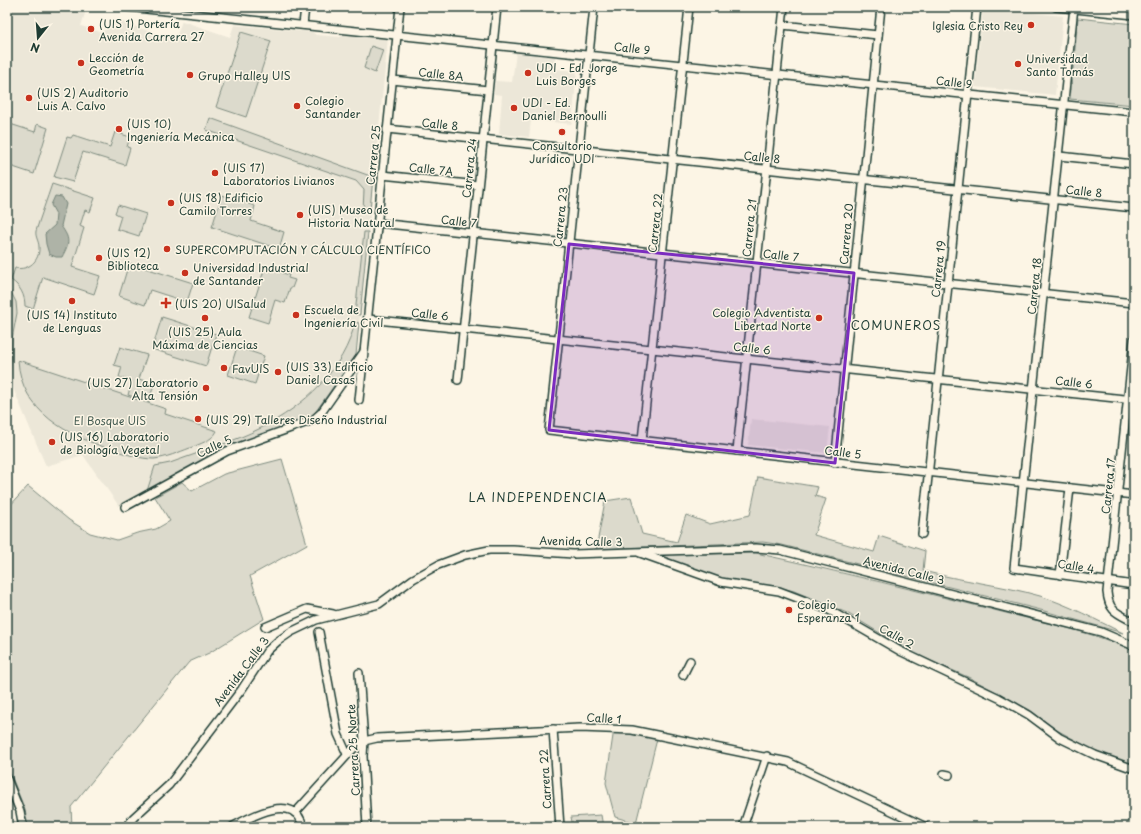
<svg xmlns="http://www.w3.org/2000/svg" width="1141" height="834" font-family="'Playpen Sans',sans-serif">
<style>
.built{fill:#ece7d8}
.green{fill:#dcdacc;stroke:#7e8c80}
.water{fill:#aeb3a7;stroke:#758479}
.lines{fill:none;stroke-linecap:round;stroke-linejoin:round}
.minor-casing{stroke:#1f3d34;stroke-width:10}
.minor{stroke:#fcf5e5;stroke-width:7}
.marked{fill:#7b2cbf;fill-opacity:0.2;stroke:#7b2cbf;stroke-width:3;stroke-linejoin:round}
.poi-dot{fill:#c8321e;stroke:#fcf5e5;stroke-width:1.5}
.labels{text-anchor:middle;dominant-baseline:central;stroke-width:3;stroke-linejoin:round;paint-order:stroke}
.poi-label{font-size:11px;fill:#1f3d34;stroke:#fcf5e5;text-anchor:start}
.street-label{font-size:11px;fill:#1f3d34;stroke:#fcf5e5}
.park-label{font-size:11px;fill:#455c52;stroke:#fcf5e5}
.neighbourhood-label{font-size:12px;letter-spacing:1px;fill:#1f3d34;stroke:#fcf5e5}
</style>
<rect width="100%" height="100%" fill="#fcf5e5"/>
<filter id="ink" filterUnits="userSpaceOnUse"><feTurbulence type="fractalNoise" baseFrequency=".025" numOctaves="2"/><feDisplacementMap in="SourceGraphic" scale="8" xChannelSelector="R" yChannelSelector="G"/><feConvolveMatrix kernelMatrix="1 2 1 2 8 2 1 2 1" color-interpolation-filters="sRGB"/></filter>
<g filter="url(#ink)">
<!-- built -->
<g class="built">
<path d="M7,7H87L81,26L100,32L122,22L175,40L182,21L230,37L234,25L312,32L316,35L340,37L345,33L388,38L356,355L311,418L231,446L119,506L83,455L46,466L10,381L7,378Z"/>
<path d="M983,8L1063,16L1055,95L975,87Z"/>
<path d="M516,53L555,57L554,69L577,71L572,124L531,120L529,137L499,134L502,95L494,94L495,81L512,82Z"/>
<path d="M751,419L830,427L827,453L748,445Z"/>
</g>
<!-- green -->
<g class="green">
<path d="M1078,18L1134,24V105L1070,99Z"/>
<path d="M241,32L271,41L246,117L216,107Z"/>
<path d="M371,46L383,50L375,73L364,68Z"/>
<path d="M210,118L373,177L370,210H363L364,190L356,181L206,130Z"/>
<path d="M7,123L35,132L37,124L48,128L34,174L7,165Z"/>
<path d="M115,132L130,137L127,147L130,148L125,165L83,152L73,182L54,177L67,137L71,138L73,135L110,147Z"/>
<path d="M52,184L95,198L90,212L85,210L80,226L84,228L72,267L100,276L94,294L43,277L33,309L25,306C25,295 20,286 11,280L15,268C29,271 40,260 39,247C39,241 35,237 36,231C41,215 47,199 52,184Z"/>
<path d="M222,195L255,206L251,221L284,232L279,249L212,227Z"/>
<path d="M118,205L146,214L139,236L117,229L121,216L115,213Z"/>
<path d="M364,232H368L360,315L355,314Z"/>
<path d="M129,263L193,283L187,302L150,290L145,305L119,296Z"/>
<path d="M265,267L289,275L288,278L295,280L292,288H290L285,303L275,300L268,323L249,317Z"/>
<path d="M7,289L11,292L16,302L17,313L12,339L10,381L7,378Z"/>
<path d="M162,317L216,334L206,366L152,349Z"/>
<path d="M355,322L359,323L356,355L311,418L231,446L147,491L155,466L170,463C200,452 233,442 261,428C303,407 345,369 355,322Z"/>
<path d="M120,347L147,355L139,379L154,384L149,402L128,395L132,381L119,377L122,367L114,365Z"/>
<path d="M237,347L264,356L255,384L228,375Z"/>
<path d="M18,360L166,409L165,414L217,431C212,441 199,444 190,448C179,452 166,458 154,459C140,459 127,454 113,450C68,436 21,412 18,360Z"/>
<path d="M282,459L307,544L250,576L264,619L209,653L189,662L71,807L72,827H28L25,810L7,765V509L28,486L69,520L90,533L117,540L137,533L156,529L170,521L155,497L182,482L192,491L224,474Z"/>
<path d="M758,477L818,487L815,496L826,499L814,535L874,552L879,536L925,551L923,571C962,581 1002,585 1040,596C1069,605 1096,620 1123,633L1037,609L782,545L763,542L596,549L605,501L631,497L642,534L677,542L686,515L710,524L750,515Z"/>
<path d="M756,553C840,572 923,592 1006,613C1049,624 1094,632 1134,651V765L1095,751L1055,729L1030,710L970,678L911,652L847,613L794,591L778,587L723,579L652,555Z"/>
<path d="M614,729L658,735L636,823L615,817L606,783Z"/>
<path d="M601,815L603,827H573L571,817Z"/>
</g>
<!-- water -->
<path class="water" d="M55,196L62,197L66,204L61,226C70,239 70,242 62,257H56L49,254L46,244L45,234L55,225L56,214L51,205Z"/>
<g class="lines">
<defs>
<g id="minor">
<path d="M127,7L1134,112"/>
<path d="M594,7L549,430L1134,495"/>
<path d="M1056,7L1134,15"/>
<path d="M1074,7L1014,568L1134,585"/>
<path d="M303,25L305,7"/>
<path d="M782,25L878,35"/>
<path d="M392,80L488,90"/>
<path d="M387,129L1134,208"/>
<path d="M1059,156L1134,164"/>
<path d="M382,175L478,185"/>
<path d="M378,223L1134,303"/>
<path d="M368,319L1134,400"/>
<path d="M1134,339L1107,592C1109,612 1117,613 1134,622"/>
<path d="M458,380L497,7"/>
<path d="M359,400L400,7"/>
<path d="M642,440L689,7"/>
<path d="M737,451L784,7"/>
<path d="M835,463L881,7"/>
<path d="M125,507L227,451L313,420L321,413L363,353"/>
<path d="M922,534L977,7"/>
<path d="M640,553L721,582L779,591L829,610L900,651L999,698L1029,715L1060,738L1095,755L1134,769"/>
<path d="M1060,575L1070,488"/>
<path d="M265,627L307,609L333,614"/>
<path d="M319,632L338,734L347,754"/>
<path d="M359,673L364,741L363,756L367,827"/>
<path d="M683,675L690,661"/>
<path d="M553,729L560,827"/>
<path d="M944,774L949,775"/>
<path d="M7,779L20,811L23,827"/>
<path d="M295,813L353,749L364,741L377,738L580,728L632,730L788,762L926,827"/>
<path d="M127,827L133,818L169,785L242,689L267,651L278,641L291,632L316,620L379,604L413,579L438,565L465,555L489,550H513L573,554L756,548L780,550L1101,632L1134,646"/>
<path d="M232,827C250,817 296,791 303,827"/>
<path d="M743,827L767,756"/>
</g>
</defs>
<!-- minor casing -->
<use href="#minor" class="minor-casing"/>
<!-- minor -->
<use href="#minor" class="minor"/>
</g>
</g>
<!-- marked area -->
<path class="marked" d="M569,244L854,273L835,463L549,430Z"/>
<!-- markers -->
<g class="poi-dot">
<circle cx="1031" cy="25" r="4"/>
<circle cx="91" cy="29" r="4"/>
<circle cx="81" cy="63" r="4"/>
<circle cx="1018" cy="64" r="4"/>
<circle cx="528" cy="73" r="4"/>
<circle cx="190" cy="75" r="4"/>
<circle cx="29" cy="98" r="4"/>
<circle cx="297" cy="106" r="4"/>
<circle cx="514" cy="108" r="4"/>
<circle cx="119" cy="129" r="4"/>
<circle cx="562" cy="132" r="4"/>
<circle cx="215" cy="173" r="4"/>
<circle cx="171" cy="203" r="4"/>
<circle cx="300" cy="215" r="4"/>
<circle cx="167" cy="249" r="4"/>
<circle cx="99" cy="258" r="4"/>
<circle cx="185" cy="273" r="4"/>
<circle cx="72" cy="301" r="4"/>
<path d="M164 297h4v4h4v4h-4v4h-4v-4h-4v-4h4z"/>
<circle cx="296" cy="315" r="4"/>
<circle cx="205" cy="318" r="4"/>
<circle cx="819" cy="318" r="4"/>
<circle cx="224" cy="368" r="4"/>
<circle cx="278" cy="372" r="4"/>
<circle cx="206" cy="388" r="4"/>
<circle cx="198" cy="419" r="4"/>
<circle cx="52" cy="442" r="4"/>
<circle cx="789" cy="610" r="4"/>
</g>
<g class="labels">
<!-- poi labels -->
<g class="poi-label">
<text x="99" y="23">(UIS 1) Portería<tspan x="99" dy="13">Avenida Carrera 27</tspan></text>
<text x="1023" y="25" text-anchor="end">Iglesia Cristo Rey</text>
<text x="89" y="57">Lección de<tspan x="89" dy="13">Geometría</tspan></text>
<text x="1026" y="58">Universidad<tspan x="1026" dy="13">Santo Tomás</tspan></text>
<text x="536" y="67">UDI - Ed. Jorge<tspan x="536" dy="13">Luis Borges</tspan></text>
<text x="198" y="75">Grupo Halley UIS</text>
<text x="37" y="92">(UIS 2) Auditorio<tspan x="37" dy="13">Luis A. Calvo</tspan></text>
<text x="305" y="100">Colegio<tspan x="305" dy="13">Santander</tspan></text>
<text x="522" y="102">UDI - Ed.<tspan x="522" dy="13">Daniel Bernoulli</tspan></text>
<text x="127" y="123">(UIS 10)<tspan x="127" dy="13">Ingeniería Mecánica</tspan></text>
<text x="562" y="145" text-anchor="middle">Consultorio<tspan x="562" dy="13">Jurídico UDI</tspan></text>
<text x="223" y="167">(UIS 17)<tspan x="223" dy="13">Laboratorios Livianos</tspan></text>
<text x="179" y="197">(UIS 18) Edificio<tspan x="179" dy="13">Camilo Torres</tspan></text>
<text x="308" y="209">(UIS) Museo de<tspan x="308" dy="13">Historia Natural</tspan></text>
<text x="175" y="249">SUPERCOMPUTACIÓN Y CÁLCULO CIENTÍFICO</text>
<text x="107" y="252">(UIS 12)<tspan x="107" dy="13">Biblioteca</tspan></text>
<text x="193" y="267">Universidad Industrial<tspan x="193" dy="13">de Santander</tspan></text>
<text x="175" y="303">(UIS 20) UISalud</text>
<text x="304" y="309">Escuela de<tspan x="304" dy="13">Ingeniería Civil</tspan></text>
<text x="811" y="312" text-anchor="end">Colegio Adventista<tspan x="811" dy="13">Libertad Norte</tspan></text>
<text x="72" y="314" text-anchor="middle">(UIS 14) Instituto<tspan x="72" dy="13">de Lenguas</tspan></text>
<text x="205" y="331" text-anchor="middle">(UIS 25) Aula<tspan x="205" dy="13">Máxima de Ciencias</tspan></text>
<text x="286" y="366">(UIS 33) Edificio<tspan x="286" dy="13">Daniel Casas</tspan></text>
<text x="232" y="368">FavUIS</text>
<text x="198" y="382" text-anchor="end">(UIS 27) Laboratorio<tspan x="198" dy="13">Alta Tensión</tspan></text>
<text x="206" y="419">(UIS 29) Talleres Diseño Industrial</text>
<text x="60" y="436">(UIS 16) Laboratorio<tspan x="60" dy="13">de Biología Vegetal</tspan></text>
<text x="797" y="604">Colegio<tspan x="797" dy="13">Esperanza 1</tspan></text>
</g>
<!-- street labels -->
<g class="street-label">
<text transform="translate(632 48) rotate(6)">Calle 9</text>
<text transform="translate(441 74) rotate(6)">Calle 8A</text>
<text transform="translate(954 82) rotate(6)">Calle 9</text>
<text transform="translate(440 124) rotate(6)">Calle 8</text>
<text transform="translate(373 155) rotate(-84)">Carrera 25</text>
<text transform="translate(762 157) rotate(6)">Calle 8</text>
<text transform="translate(469 168) rotate(-84)">Carrera 24</text>
<text transform="translate(431 169) rotate(6)">Calle 7A</text>
<text transform="translate(1084 191) rotate(6)">Calle 8</text>
<text transform="translate(560 217) rotate(-84)">Carrera 23</text>
<text transform="translate(459 221) rotate(6)">Calle 7</text>
<text transform="translate(655 223) rotate(-84)">Carrera 22</text>
<text transform="translate(749 228) rotate(-84)">Carrera 21</text>
<text transform="translate(846 234) rotate(-85)">Carrera 20</text>
<text transform="translate(781 255) rotate(6)">Calle 7</text>
<text transform="translate(938 269) rotate(-84)">Carrera 19</text>
<text transform="translate(1034 286) rotate(-84)">Carrera 18</text>
<text transform="translate(430 314) rotate(6)">Calle 6</text>
<text transform="translate(752 348) rotate(6)">Calle 6</text>
<text transform="translate(1074 382) rotate(6)">Calle 6</text>
<text transform="translate(214 446) rotate(-25)">Calle 5</text>
<text transform="translate(843 452) rotate(7)">Calle 5</text>
<text transform="translate(1108 486) rotate(-84)">Carrera 17</text>
<text transform="translate(581 541) rotate(1)">Avenida Calle 3</text>
<text transform="translate(1076 566) rotate(9)">Calle 4</text>
<text transform="translate(904 570) rotate(14)">Avenida Calle 3</text>
<text transform="translate(897 636) rotate(29)">Calle 2</text>
<text transform="translate(241 671) rotate(-53)">Avenida Calle 3</text>
<text transform="translate(604 718) rotate(3)">Calle 1</text>
<text transform="translate(353 750) rotate(-93)">Carrera 25 Norte</text>
<text transform="translate(545 779) rotate(-94)">Carrera 22</text>
</g>
<!-- park labels -->
<g class="park-label">
<text x="110" y="420">El Bosque UIS</text>
</g>
<!-- neighbourhood labels -->
<g class="neighbourhood-label">
<text x="896" y="325">COMUNEROS</text>
<text x="538" y="497">LA INDEPENDENCIA</text>
</g>
</g>
<!-- margin -->
<rect width="1141" height="834" fill="none" stroke="#fcf5e5" stroke-width="24"/>
<rect x="12" y="12" width="1117" height="810" fill="none" stroke="#1f3d34" stroke-width="1.5" filter="url(#ink)"/>
<!-- north arrow -->
<g transform="translate(38 38) rotate(197)" stroke="#fcf5e5" stroke-width="3" paint-order="stroke">
<path d="M0-3L7 15L0 10L-7 15Z" fill="#1f3d34"/>
<text y="-6" font-size="11" font-weight="bold" text-anchor="middle" fill="#1f3d34">N</text>
</g>
</svg>
